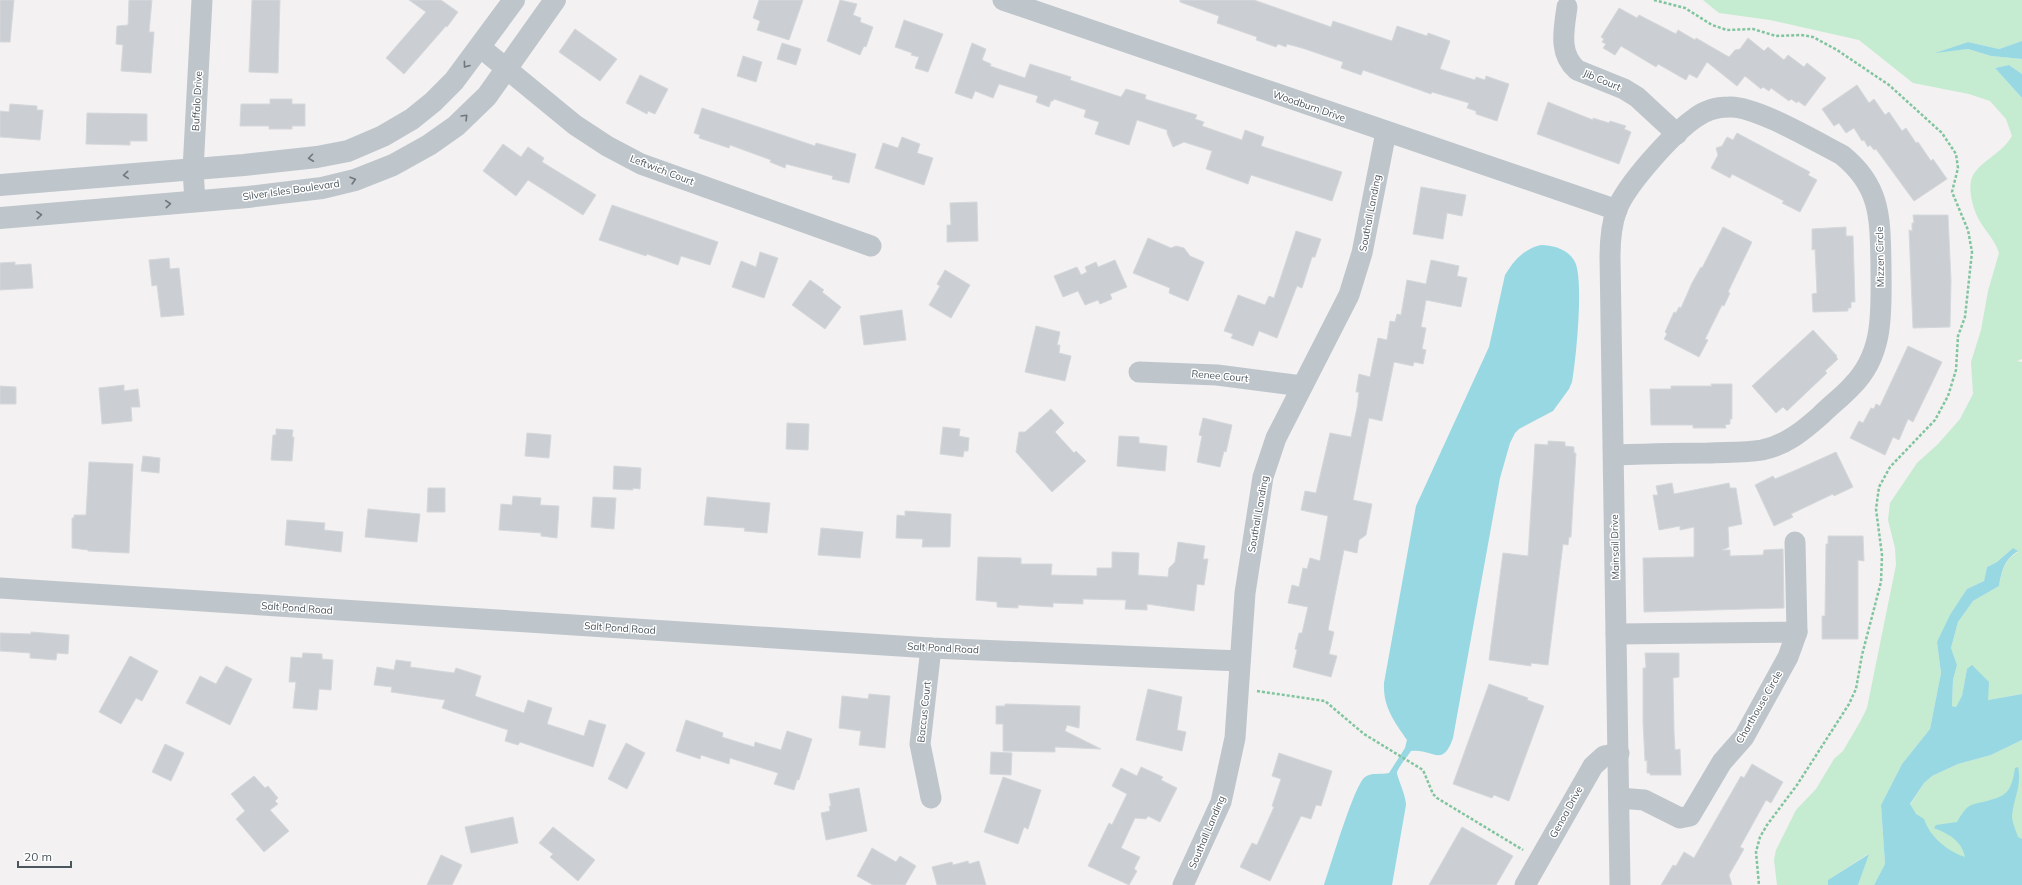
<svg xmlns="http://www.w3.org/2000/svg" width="2022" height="885" font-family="Mulish,sans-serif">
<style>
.green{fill:#c5ebd1}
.water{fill:#97d8e3}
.building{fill:#cbced3;stroke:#d5d8db}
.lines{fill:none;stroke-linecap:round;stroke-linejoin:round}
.path{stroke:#81c59f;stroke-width:2.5;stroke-dasharray:3 2;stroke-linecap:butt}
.minor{stroke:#bec6cc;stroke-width:21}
.tertiary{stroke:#bec6cc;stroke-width:22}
.oneway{stroke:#6e777e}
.labels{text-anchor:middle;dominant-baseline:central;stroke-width:3;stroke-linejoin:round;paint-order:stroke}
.street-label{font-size:10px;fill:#4b555c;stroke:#fff}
</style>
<rect width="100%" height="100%" fill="#f3f1f1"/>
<!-- green -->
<g class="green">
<path d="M1703,0H2022V41L1999,49L1968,42L1938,52L1968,49L1991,56L2022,59V74L2009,65L1995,68L2022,98V359L2017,361L2022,362V694L1988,700L1967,669L1962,697L1956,707L1952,706L1953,680L1957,665L1951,648L1958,622L1973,601L1999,586C2002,571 2004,560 2018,552L2013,548L1997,562L1987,567L1984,581L1967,589L1937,642L1941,673L1930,729L1902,764L1881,805L1885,864L1874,885H1858L1868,854L1828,880V885H1777L1774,860L1776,850L1796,810L1816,789L1834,759L1843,751L1860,722L1867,708L1896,565L1895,548L1888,520L1890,503L1917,463L1938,444L1960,419L1973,394L1971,362L1981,330L1988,291L1999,253C1995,239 1983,229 1977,216C1972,205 1966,183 1975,172C1986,158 2003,152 2012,136L2006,119L1990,101L1969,94L1913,83L1859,40L1770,20L1719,13Z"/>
<path d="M2022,740V885H1968L1903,816L1924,783L1932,776L1958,764L1991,755Z"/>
</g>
<!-- water -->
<g class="water">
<path d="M2022,41V59L1991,56L1968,49L1935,53L1968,42L1999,49Z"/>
<path d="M2009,65L2022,74V98L1995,68Z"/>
<path d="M1541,245C1554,245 1569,250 1575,262C1584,280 1576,360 1572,382L1569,389L1553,411L1519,429L1515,433L1510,443L1500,478L1453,738C1442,769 1433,748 1411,751C1407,757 1400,765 1397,772C1396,775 1406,795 1406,805L1392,885H1324C1330,868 1354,785 1365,777C1372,772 1381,775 1389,773L1405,748L1407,740C1394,721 1383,707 1384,683L1416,506L1489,347L1505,275C1514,260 1524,249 1541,245Z"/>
<path d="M2013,548L2018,551C2004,560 2002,570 1999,586L1973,601L1958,622L1951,648L1957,665L1953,680L1952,706L1956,707L1962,696L1967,669L1972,665L1989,682L1988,700L2022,694V740L1991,755L1958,764L1932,776L1924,783L1910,804L1916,814L1924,819C1930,837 1947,851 1965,857C1962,841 1949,834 1934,828L1936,825L1957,822C1960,817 1964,810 1968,807C1972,804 1978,803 1983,802C2007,796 2011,793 2015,768L2018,767C2022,787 2014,796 2012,816C2012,822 2016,831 2018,837L2022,839V885H1874L1885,864L1881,805L1902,764L1930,729L1941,673L1937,642L1950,615L1967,589L1984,581L1987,567L1997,562Z"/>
<path d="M1869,854L1858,885H1828V880Z"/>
</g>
<!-- building -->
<g class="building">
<path d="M0,0H14L10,42H0Z"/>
<path d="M129,0H152L149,32H154L151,73L121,71L123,45L116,44L117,26L128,25Z"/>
<path d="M252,0H280L278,73L249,72Z"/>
<path d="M409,0H441L458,12L447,27L446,26L404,74L386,58L426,12Z"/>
<path d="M759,0H803L789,40L757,30L760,21L753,18Z"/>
<path d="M840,0L857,4L853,15L861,18L860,22L873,27L866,47L864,46L860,55L827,41Z"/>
<path d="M1180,0H1254L1331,27L1333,21L1392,41L1397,26L1427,36L1428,33L1450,41L1440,69L1475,80L1476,77L1485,80L1486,76L1509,84L1497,121L1476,114V111L1467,108L1469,103L1432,92L1431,94L1363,70L1361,75L1341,68L1343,62L1302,48L1287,44L1286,47L1278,44L1276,47L1256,40L1257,37L1217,23L1219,16L1180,2Z"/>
<path d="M1619,8L1637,18L1639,15L1676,34L1678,30L1695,40L1696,38L1729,57L1735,50L1740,49L1748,38L1764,51L1768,47L1784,60L1788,55L1804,67L1807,63L1826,78L1805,106L1798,101L1797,103L1791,99L1789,101L1771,88L1769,91L1763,87L1761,89L1745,76L1737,86L1707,62L1697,78L1689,74L1686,80L1658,64L1656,67L1621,46L1615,55L1603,48L1606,44L1602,42L1604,39L1601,37Z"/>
<path d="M904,20L943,34L928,72L915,68L919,57L911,55L912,53L895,47Z"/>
<path d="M575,29L617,59L600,81L559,52Z"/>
<path d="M782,43L801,49L796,65L777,59Z"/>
<path d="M972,43L986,49L982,60L991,64L990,66L1025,78L1030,64L1071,77L1070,80L1121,97L1126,89L1146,95L1145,99L1197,115L1195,119L1204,122L1202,126L1242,140L1245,130L1264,137L1261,146L1342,172L1332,201L1251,175L1248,184L1206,169L1212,151L1184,142L1173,147L1167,133V130L1137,120L1129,145L1095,134L1099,122L1084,117L1086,110L1054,99L1053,101H1051L1049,107L1036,102L1038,96L999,84L993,98L975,91L972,99L955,93Z"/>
<path d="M743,56L762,62L756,82L737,76Z"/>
<path d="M640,75L668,89L655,114L648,111L647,114L626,103Z"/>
<path d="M1857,85L1869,103L1874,99L1885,115L1889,112L1902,131L1906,128L1916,143L1918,142L1931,161L1933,159L1947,179L1914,201L1876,149L1874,150L1870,145L1868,147L1864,140L1862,141L1854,128L1846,133L1839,123L1834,126L1822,109Z"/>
<path d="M270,99H292V104H305V126H292V129H269V126H240L241,104H270Z"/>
<path d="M1548,102L1593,120V118L1609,123L1610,121L1626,126L1624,129L1631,132L1619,164L1537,134Z"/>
<path d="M10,104L37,106V110H43L40,140L0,137V111L9,112Z"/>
<path d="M702,108L815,146L816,143L856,154L849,183L832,179L833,176L786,164L785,168L770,162L771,160L730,145L729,148L699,138L700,135L694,133Z"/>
<path d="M87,113L147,114V141H130V145L86,144Z"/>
<path d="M1737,133L1810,172L1808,175L1817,180L1800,212L1782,203L1784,201L1732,174L1730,178L1711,168L1718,155L1716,148L1722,146L1727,137L1733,140Z"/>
<path d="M902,137L920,144L917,153L933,158L924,185L875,168L883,143L898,148Z"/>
<path d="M503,144L521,157L528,147L544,158L542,162L596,195L583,215L528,180L516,196L483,171Z"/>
<path d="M1421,187L1466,195L1462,216L1447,213L1443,239L1413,234Z"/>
<path d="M977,202L978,241L947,242V225H951L950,203Z"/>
<path d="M612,205L718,242L710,265L681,256L678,265L647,254L646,256L599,240Z"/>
<path d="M1913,215H1948L1951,280L1950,327L1913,328L1909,230L1912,231V223H1914Z"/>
<path d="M1723,227L1752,242L1728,292L1730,293L1724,306L1722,305L1705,339L1708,340L1699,357L1664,339L1667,334L1665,332L1674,312L1676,313L1679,307L1681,308L1692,283L1701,267L1702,268Z"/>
<path d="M1846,227V236H1853L1855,302H1851V308H1848V311L1813,312L1812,294L1817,293L1815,249L1812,250V229Z"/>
<path d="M1296,231L1321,239L1315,257H1312L1302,288L1297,286L1277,338L1259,331L1253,346L1231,338L1233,334L1224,331L1238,295L1265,305L1269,296L1274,298Z"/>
<path d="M1148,238L1171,248L1176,246L1184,248L1190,256L1204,262L1188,301L1169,293L1170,288L1133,273Z"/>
<path d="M760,252L778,258L764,298L732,287L741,261L756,267Z"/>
<path d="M169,258L170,269L179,268L184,315L161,317L157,285L152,286L149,260Z"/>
<path d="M1115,260L1127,287L1110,294L1112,299L1100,304L1098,300L1085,305L1078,291L1063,297L1054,276L1077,267L1081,275L1087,272L1085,267L1096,262L1098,267Z"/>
<path d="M1431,260L1459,266L1457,276L1467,278L1461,307L1426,300L1421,327L1426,328L1422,349L1426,350L1423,364L1414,362L1413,366L1394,362L1382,421L1369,418L1353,500L1372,504L1366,535L1359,540L1357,553L1344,550L1328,630L1334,632L1329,654L1337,656L1331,677L1293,667L1297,650L1295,649L1299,633H1302L1308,607L1288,603L1292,585L1299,587L1303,568L1307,569L1310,558L1320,561L1328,516L1301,510L1305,491L1316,493L1330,433L1351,437L1357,408L1359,392H1356L1359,374L1370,377L1378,338L1387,340L1390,321L1395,322L1397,314L1401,315L1407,280L1426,284Z"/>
<path d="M15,262V265L31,264L33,288L0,290V263Z"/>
<path d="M945,270L970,285L951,318L929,305L940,286L937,284Z"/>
<path d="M810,280L824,290L822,292L841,307L825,329L792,305Z"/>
<path d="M902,310L906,340L864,345L860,316Z"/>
<path d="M1036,326L1060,332L1057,345H1060L1059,353L1071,356L1065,381L1025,372Z"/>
<path d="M1813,330L1837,356L1836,357L1838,359L1825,371L1827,373L1787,411L1783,407L1776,413L1752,386Z"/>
<path d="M1908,346L1942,362L1913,422L1908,419L1899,440L1893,437L1885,455L1850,438L1859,421L1863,423L1871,408L1874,409L1876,404L1880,406Z"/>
<path d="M1711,384H1732V419H1730V424L1725,425L1726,428H1693V425H1651L1650,389H1671V386H1712Z"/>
<path d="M124,385V391L138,389L140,407H131L132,421L102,424L99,388Z"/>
<path d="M0,386L16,387V404H0Z"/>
<path d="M1051,409L1064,423L1055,432L1074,453L1076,451L1086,461L1052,492L1016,452L1019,432H1025Z"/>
<path d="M1203,418L1232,425L1226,452L1224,451L1220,467L1197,462L1202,436L1199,435Z"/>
<path d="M787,423L809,424L808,450L786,449Z"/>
<path d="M943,427L960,429L959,436L969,438L968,451H964L963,457L940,454Z"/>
<path d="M276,429L293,430L292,437H294L292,461L271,460L273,435H276Z"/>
<path d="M527,433L551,435L549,458L525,456Z"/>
<path d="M1119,436L1139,437V443L1167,446L1165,471L1117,466Z"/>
<path d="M1548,441L1565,442V446L1574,447V453H1576L1571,537H1569L1568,545L1563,544L1548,665L1531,663V666L1489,660L1503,553L1528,556L1535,444L1548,445Z"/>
<path d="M1836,452L1853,487L1834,496L1833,494L1791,514L1793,517L1774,526L1755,485L1773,476L1775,479L1805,466Z"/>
<path d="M143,456L160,458L159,473L141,471Z"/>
<path d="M89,462L133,464L129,553L88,551V550L72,548V518H74V515H86Z"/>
<path d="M614,466L641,468L640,489L633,488V490L613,489Z"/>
<path d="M1672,483L1674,494L1729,483L1730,488H1736L1742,524L1728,527L1729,547L1722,550H1730V556L1763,555L1764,550L1783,549L1784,608L1644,612L1643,558L1694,557V527L1680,530V526L1659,530L1653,495H1658L1656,486Z"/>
<path d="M428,488H445V512H427Z"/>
<path d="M513,496L541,498L540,505L559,506L557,538L541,536V533L499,530L501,504L512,505Z"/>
<path d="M593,497L616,498L614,529L591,527Z"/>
<path d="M707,497L770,503L767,533L744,531L745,528L704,525Z"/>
<path d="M368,509L420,514L417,542L365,537Z"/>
<path d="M905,511L951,514L950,547H922L923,539L896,538L897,515L905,516Z"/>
<path d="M287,520L325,523L324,530L343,532L341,552L285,545Z"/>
<path d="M821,528L863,532L860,558L818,555Z"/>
<path d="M1828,536H1863L1864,561L1858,560V639H1822V616H1825L1826,544H1828Z"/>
<path d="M1178,542L1205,546L1203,559H1208L1204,585L1197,584L1194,611L1147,604V610L1125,609L1126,600L1083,599V604L1053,603V607L1018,605V608L997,607V602L976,600L978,557L1021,558V564H1052L1051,575L1097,576V568H1112V552L1139,553L1138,575L1168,577L1169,568L1175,562Z"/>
<path d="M31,632L69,635L68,654L57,653L56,660L30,658V653L0,651V633L31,634Z"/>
<path d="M303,653L322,654V659L333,660L331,690L319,689L317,710L293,708L296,682H289L291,657L302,658Z"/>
<path d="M1645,653H1679V677L1673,678L1674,732L1675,750L1680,749L1681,775H1650V773H1647V760L1645,761L1643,722V668H1646Z"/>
<path d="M130,656L158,671L142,701L136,698L121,724L99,712Z"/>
<path d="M396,660L411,662L410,667L454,673L456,668L481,676L475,696L524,713L528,700L552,708L547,724L584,736L589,720L606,725L593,767L520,742L518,745L505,741L508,730L442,708L445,700L391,692L392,687L374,685L377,667L394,670Z"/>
<path d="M226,666L252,679L230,725L186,703L200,676L216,684Z"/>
<path d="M1489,684L1528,698L1527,700L1544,706L1509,801L1494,795L1492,798L1453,784Z"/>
<path d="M1148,689L1182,697L1177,730L1186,732L1182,751L1136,740Z"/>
<path d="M869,694L890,696L885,748L859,745L861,731L839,728L842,696L868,699Z"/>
<path d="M1005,704L1080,706L1079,728L1067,725L1065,731L1101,749L1055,747V752L1003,751V724H996V706H1005Z"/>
<path d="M686,720L723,733L722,737L754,747L755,742L781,750L787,731L812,739L799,780H797L794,790L774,784L778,773L730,758L729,764L701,755L700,759L676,751Z"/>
<path d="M626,743L645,753L627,789L608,779Z"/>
<path d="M165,744L184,753L171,781L152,772Z"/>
<path d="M991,752L1012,753L1011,775L990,774Z"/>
<path d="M1279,753L1332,771L1321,806L1316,805L1311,819L1301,816L1270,881L1240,867L1252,843L1257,845L1274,807L1272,806L1281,779L1272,776Z"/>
<path d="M1752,764L1783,782L1771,803L1766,800L1740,847L1744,849L1729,875L1732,885H1661L1673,865L1676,866L1684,852L1694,858L1741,776L1744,778Z"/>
<path d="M1141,767L1163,777L1161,780L1177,788L1160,822L1148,816L1146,819L1135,818L1121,848L1140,857L1134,869L1137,871L1129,885L1088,866L1109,823L1112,825L1127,794L1112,786L1121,768L1137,776Z"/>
<path d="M254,776L265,788L268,786L278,798L275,801L278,804L270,810L289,831L264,852L236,819L245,811L231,794Z"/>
<path d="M1003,777L1041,790L1028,829L1024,827L1018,844L984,832Z"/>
<path d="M859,788L867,831L826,840L821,813L830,811L829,806H831L829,794Z"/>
<path d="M513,817L518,843L471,853L465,827Z"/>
<path d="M553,827L595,860L578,881L550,857L553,854L539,843Z"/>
<path d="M1462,827L1513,856L1496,885H1429Z"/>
<path d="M872,848L896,862L900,856L916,866L905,885H873L857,876Z"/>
<path d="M441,855L462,865L452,885H427Z"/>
<path d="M968,861L969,864L979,861L986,885H937L932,867L952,862L953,865Z"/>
</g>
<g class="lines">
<!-- path -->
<g class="path">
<path d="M1654,0L1685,8L1712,25L1727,30L1753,29L1776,36L1801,35L1813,37L1837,50L1889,85L1942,133L1956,154L1958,168L1952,192L1968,230L1972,252L1965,317L1958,336L1956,370L1948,396L1935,420L1890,467L1879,487L1876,509L1882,555L1881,582L1862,655L1856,689L1849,704L1797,785L1767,825L1760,837L1756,852L1759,885"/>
<path d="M1257,691L1325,701L1364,734L1423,770L1433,794L1437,798L1523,850"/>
</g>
<!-- minor -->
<g class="minor">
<path d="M1003,0L1617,210"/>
<path d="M1567,7C1564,30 1558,53 1577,70L1624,89L1637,97L1677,134"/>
<path d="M480,47L575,125L607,146L641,164L871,246"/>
<path d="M195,201L193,170L202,0"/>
<path d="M1139,372L1217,375L1302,386"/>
<path d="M1614,455C1645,454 1676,453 1708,453C1726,452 1744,453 1762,450C1786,445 1803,431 1821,415C1831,405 1843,396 1852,386C1885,353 1881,310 1881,267C1880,220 1882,187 1842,155C1817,142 1754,105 1729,107C1717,107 1704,111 1695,118C1672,134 1627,184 1617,209C1611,225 1610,241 1610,257L1620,885"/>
<path d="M0,588L931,648L1240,661"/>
<path d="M1616,634L1797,632L1795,542"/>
<path d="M931,798L920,744L931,648"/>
<path d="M1619,798L1644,800L1680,818L1690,816L1722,762L1744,737L1788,657L1797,632"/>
<path d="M1183,885L1221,802L1235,738L1245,593L1263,477L1276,438L1349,295L1362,253L1386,132"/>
<path d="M1525,885L1593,766L1604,756L1619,753"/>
</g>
<!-- tertiary -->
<g class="tertiary">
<path d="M0,185L244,165L317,157L348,151L383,136L412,119L433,102L454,81L514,0"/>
<path d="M0,218L248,197L322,188L355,180L393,165L429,145L456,126L487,96L555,0"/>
</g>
</g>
<!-- one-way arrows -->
<defs><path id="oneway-chevron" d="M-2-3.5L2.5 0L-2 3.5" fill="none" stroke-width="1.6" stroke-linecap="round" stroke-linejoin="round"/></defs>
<g class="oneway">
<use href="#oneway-chevron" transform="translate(466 65) rotate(127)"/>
<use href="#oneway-chevron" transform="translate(465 117) rotate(-45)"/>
<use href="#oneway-chevron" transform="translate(311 158) rotate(173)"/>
<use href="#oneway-chevron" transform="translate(126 175) rotate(175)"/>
<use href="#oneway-chevron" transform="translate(353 180) rotate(-16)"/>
<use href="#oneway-chevron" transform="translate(168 204) rotate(-5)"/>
<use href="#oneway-chevron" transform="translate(39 215) rotate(-5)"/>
</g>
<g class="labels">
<!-- street labels -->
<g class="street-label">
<text transform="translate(1602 80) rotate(23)">Jib Court</text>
<text transform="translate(197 101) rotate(-87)">Buffalo Drive</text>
<text transform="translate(1309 106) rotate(19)">Woodburn Drive</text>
<text transform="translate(662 170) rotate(21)">Leftwich Court</text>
<text transform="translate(291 190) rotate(-8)">Silver Isles Boulevard</text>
<text transform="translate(1370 213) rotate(-79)">Southall Landing</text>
<text transform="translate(1880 257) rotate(-91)">Mizzen Circle</text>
<text transform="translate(1220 376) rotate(5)">Renee Court</text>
<text transform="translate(1258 514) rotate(-80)">Southall Landing</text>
<text transform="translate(1615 547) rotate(-91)">Mainsail Drive</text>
<text transform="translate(297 608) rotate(4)">Salt Pond Road</text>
<text transform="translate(620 628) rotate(4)">Salt Pond Road</text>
<text transform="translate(943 648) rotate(3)">Salt Pond Road</text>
<text transform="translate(1759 707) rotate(-60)">Charthouse Circle</text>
<text transform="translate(924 712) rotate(-84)">Baccus Court</text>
<text transform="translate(1566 812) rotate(-61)">Genoa Drive</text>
<text transform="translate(1207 832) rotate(-67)">Southall Landing</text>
</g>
</g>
<!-- scale -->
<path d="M18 861v6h53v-6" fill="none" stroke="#4b555c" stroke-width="2"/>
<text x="24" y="861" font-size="12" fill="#4b555c" stroke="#ffffff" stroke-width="3" paint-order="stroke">20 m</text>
</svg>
